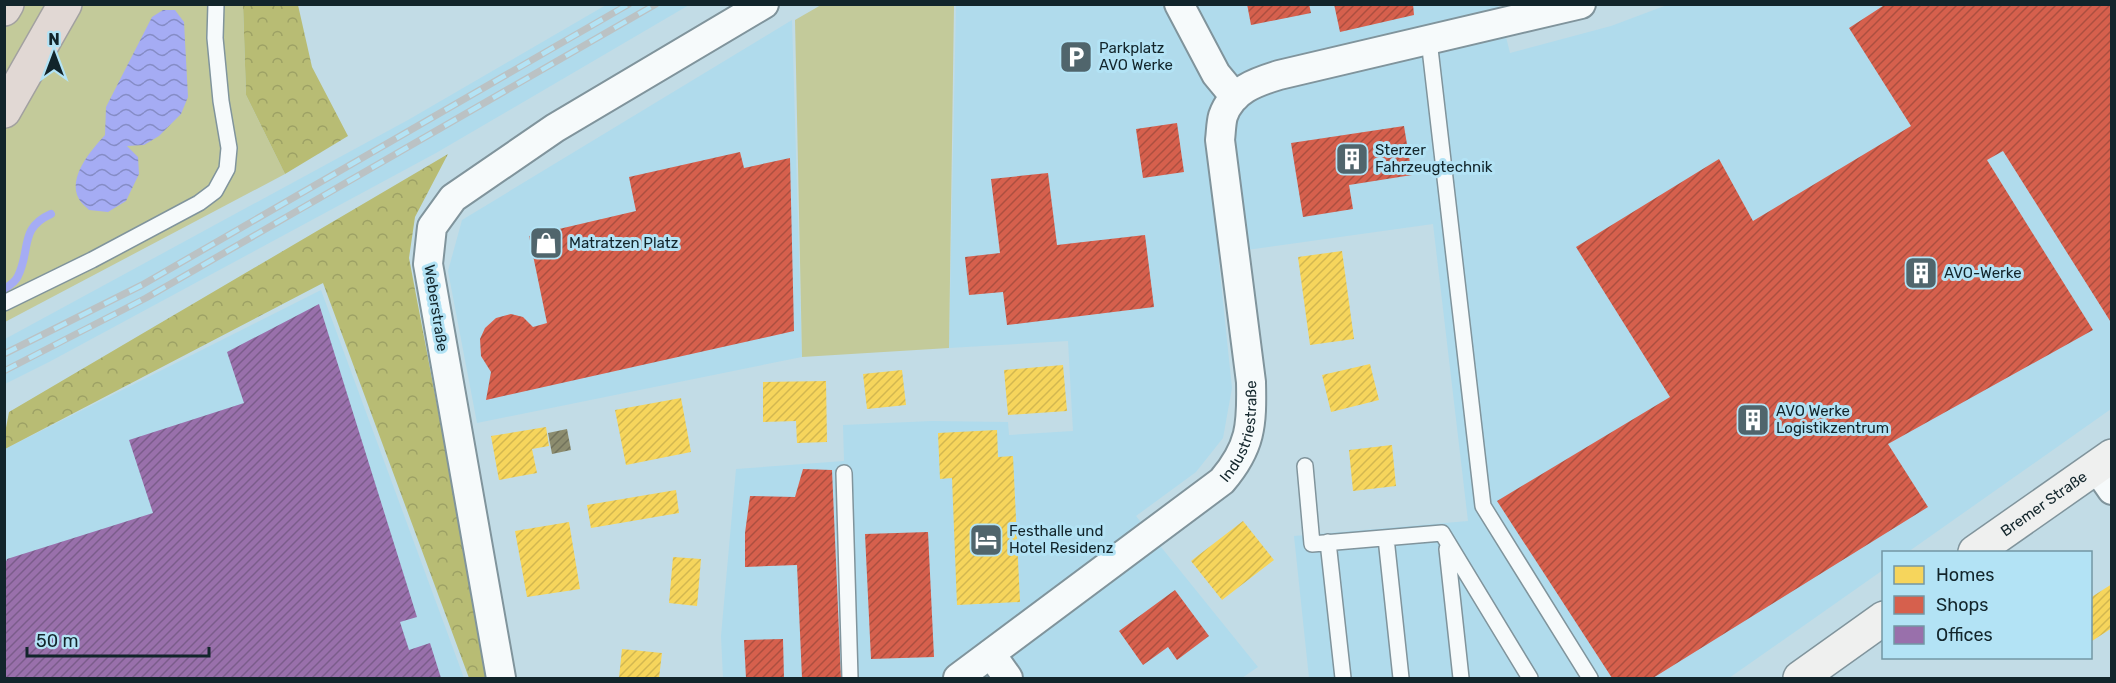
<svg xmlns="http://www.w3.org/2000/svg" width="2116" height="683" font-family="Rubik,sans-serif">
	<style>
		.built { fill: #b0dbec }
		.green { fill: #c3ca9a }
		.forest { fill: url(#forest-crowns) }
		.water { fill: url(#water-waves) }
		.homes { fill: url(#homes-hatch) }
		.shops { fill: url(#shops-hatch) }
		.offices { fill: url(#offices-hatch) }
		.industry { fill: url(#industry-hatch) }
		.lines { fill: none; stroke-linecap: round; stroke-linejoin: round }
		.stream { stroke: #a5acf4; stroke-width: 8 }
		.lane-casing { stroke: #80949c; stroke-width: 18 }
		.street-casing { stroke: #80949c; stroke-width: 32 }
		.secondary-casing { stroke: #80949c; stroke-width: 36 }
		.highway-casing { stroke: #a2a1a0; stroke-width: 36 }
		.lane { stroke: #f6fafb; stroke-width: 15 }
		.street { stroke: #f6fafb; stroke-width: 28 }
		.secondary { stroke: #eff0ef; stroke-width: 33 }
		.highway { stroke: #e1d8d4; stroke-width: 33 }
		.rail-casing { stroke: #bbc2c4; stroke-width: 7 }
		.rail { stroke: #b3e3f5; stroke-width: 4.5; stroke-dasharray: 14; stroke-linecap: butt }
		.labels { text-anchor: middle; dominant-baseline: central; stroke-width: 6; stroke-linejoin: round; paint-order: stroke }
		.poi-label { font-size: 15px; fill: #12252b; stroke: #b3e3f5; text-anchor: start }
		.street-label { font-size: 15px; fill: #12252b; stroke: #b3e3f5 }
	</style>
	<defs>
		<pattern id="forest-crowns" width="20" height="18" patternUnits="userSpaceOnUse" patternTransform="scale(1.5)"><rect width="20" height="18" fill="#b8bc74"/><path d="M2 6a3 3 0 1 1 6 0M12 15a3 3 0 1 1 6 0" fill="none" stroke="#9da165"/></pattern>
		<pattern id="water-waves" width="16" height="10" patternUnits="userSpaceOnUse" patternTransform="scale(1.5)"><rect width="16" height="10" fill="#a5acf4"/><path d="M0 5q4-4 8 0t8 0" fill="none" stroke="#858cc6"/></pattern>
		<pattern id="homes-hatch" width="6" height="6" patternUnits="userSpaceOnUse" patternTransform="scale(1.5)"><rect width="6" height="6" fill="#f6d55c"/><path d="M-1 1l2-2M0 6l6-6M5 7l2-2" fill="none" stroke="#d2b750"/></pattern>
		<pattern id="shops-hatch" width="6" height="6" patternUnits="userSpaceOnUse" patternTransform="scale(1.5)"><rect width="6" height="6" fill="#d6604d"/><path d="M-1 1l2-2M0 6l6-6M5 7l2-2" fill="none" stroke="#ac4f40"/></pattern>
		<pattern id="offices-hatch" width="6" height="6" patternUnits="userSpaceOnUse" patternTransform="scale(1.5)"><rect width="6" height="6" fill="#9970ab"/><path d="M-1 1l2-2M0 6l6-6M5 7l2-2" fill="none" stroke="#7b5c8b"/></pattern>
		<pattern id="industry-hatch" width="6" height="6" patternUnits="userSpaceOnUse" patternTransform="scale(1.5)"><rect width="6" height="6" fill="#8c8c6e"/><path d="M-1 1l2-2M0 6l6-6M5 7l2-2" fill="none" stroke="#71725b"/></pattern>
	</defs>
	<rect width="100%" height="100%" fill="#c2dce6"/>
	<path class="built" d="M606,5H689L436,153L49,362L5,384V339L408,120Z
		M956,5H1498L1510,53L1611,26L1667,5H2111V409L1908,552H1884L1883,570L1729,678H1309L1294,536L1468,521L1433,224L1218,254L1232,388L1223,438L1196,472L1136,516L1258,667L1242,678H723L721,636L736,469L844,461L843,425L932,421L1008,422L1009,435L1073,431L1068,341L949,348Z
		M792,20L802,357L477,423L448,271L462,220Z
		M321,290L464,678H5V449Z"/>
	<path class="green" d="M5,5H243L246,95L285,174L5,322Z
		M821,5H954L949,348L802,357L795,20Z"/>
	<path class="forest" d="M243,5H298L312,67L348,136L285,174L246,95Z
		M448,154L415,217L409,258L489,678H469L323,283L5,449V433L9,412Z"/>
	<path class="water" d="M163,10H175L184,22L188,97L181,114L159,136L144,145L127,146L138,157L139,174L126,201L108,212L89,210C86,207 81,203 79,199C67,178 91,150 105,135L106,107L152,17Z"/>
	<path class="homes" d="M1342,251L1354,339L1310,345L1298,257Z
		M1370,364L1379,400L1331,412L1322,375Z
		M1063,365L1067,411L1008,415L1004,370Z
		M902,370L906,405L867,409L863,374Z
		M826,381L827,442L797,443L796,421L763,422V382Z
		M681,398L691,452L626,465L615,410Z
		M546,427L549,446L532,449L537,473L499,480L491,436Z
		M997,430L998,457L1013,456L1020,602L957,605L952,478L940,479L938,433Z
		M1392,445L1396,486L1353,491L1349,450Z
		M676,490L679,513L591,528L587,505Z
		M1243,521L1274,560L1222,600L1191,561Z
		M569,522L580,589L527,597L515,531Z
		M673,557L701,559L697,606L669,603Z
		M2112,584V628L2092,641L2090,598Z
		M622,649L662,653L659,678H619Z"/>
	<path class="shops" d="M1247,4H1309L1311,13L1251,25Z
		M1334,4H1413L1414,15L1340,32Z
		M1886,4H2112V324L2003,151L1987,160L2093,330L1888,444L1928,507L1653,678H1612L1497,501L1670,397L1576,247L1719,159L1753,221L1911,126L1849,28Z
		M1177,123L1184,172L1143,178L1136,129Z
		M1404,126L1412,175L1349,185L1353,209L1303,217L1291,143Z
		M740,152L744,168L790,158L794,331L486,400L491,372L481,356L480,339L485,328L496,318L511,314L523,317L533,327L547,323L529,236L636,211L629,177Z
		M1048,173L1057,245L1145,235L1154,307L1007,325L1003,292L969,295L965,257L1000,253L991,179Z
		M803,469L832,470L841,678H802L797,565L745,567V533L750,496L795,497Z
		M928,532L934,657L871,659L865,534Z
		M1175,590L1209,636L1177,660L1168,647L1143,665L1119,631Z
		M783,639L784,678H746L744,640Z"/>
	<path class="offices" d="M319,304L417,617L400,622L409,650L430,643L441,678H4V568L7,559L153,513L129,440L244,403L227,352Z"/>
	<path class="industry" d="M567,429L571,450L552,454L548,433Z"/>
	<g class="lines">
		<path class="stream" d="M4,289C9,286 16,281 18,276C31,250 19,228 51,214"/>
		<defs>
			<path id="lane" d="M1429,40L1483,506L1590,678
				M4,303L92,260L199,203L215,191L227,169L229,148L221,101L215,38L216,4
				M1305,466L1312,544L1442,533L1530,678
				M844,473L850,678
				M1386,538L1401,678
				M1328,542L1343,678
				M1447,549L1461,678"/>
			<g id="street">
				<path d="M1179,4L1216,74L1235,97"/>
				<path d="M2096,467L2112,490"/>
				<path d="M991,654L1008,678"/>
				<path d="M501,678L428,264L432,227L453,198L555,128L764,4"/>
				<path id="s1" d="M958,678L1222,481C1251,447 1252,425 1251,382L1220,140C1221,132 1221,123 1223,116C1232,90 1256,82 1279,75L1581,4"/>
			</g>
			<g id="secondary">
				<path id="s2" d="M1975,552L2112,456"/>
				<path d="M1800,678L1884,618"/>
			</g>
			<path id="highway" d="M4,9L7,4
				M4,111L65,4"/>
		</defs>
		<use href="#lane" class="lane-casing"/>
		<use href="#street" class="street-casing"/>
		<use href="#secondary" class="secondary-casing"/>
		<use href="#highway" class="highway-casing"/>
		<use href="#lane" class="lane"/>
		<use href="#street" class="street"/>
		<use href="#secondary" class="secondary"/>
		<use href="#highway" class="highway"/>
		<defs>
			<path id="rail" d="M4,354L142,285L629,4
				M4,371L146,298L656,4"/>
		</defs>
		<use href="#rail" class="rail-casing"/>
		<use href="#rail" class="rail"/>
	</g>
	<defs>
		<symbol id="parking-square" viewBox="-11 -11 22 22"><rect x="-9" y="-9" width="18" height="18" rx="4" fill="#50656c" stroke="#b3e3f5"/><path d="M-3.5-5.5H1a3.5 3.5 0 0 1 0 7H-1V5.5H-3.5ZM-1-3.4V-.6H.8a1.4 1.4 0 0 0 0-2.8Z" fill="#fff"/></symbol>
		<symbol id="building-square" viewBox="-11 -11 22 22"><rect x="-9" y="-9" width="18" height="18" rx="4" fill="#50656c" stroke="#b3e3f5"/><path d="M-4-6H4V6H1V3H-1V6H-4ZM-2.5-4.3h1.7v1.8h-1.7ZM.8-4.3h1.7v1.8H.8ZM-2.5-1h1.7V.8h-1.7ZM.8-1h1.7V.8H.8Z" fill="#fff"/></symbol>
		<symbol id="shop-square" viewBox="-11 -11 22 22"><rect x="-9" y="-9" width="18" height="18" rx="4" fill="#50656c" stroke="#b3e3f5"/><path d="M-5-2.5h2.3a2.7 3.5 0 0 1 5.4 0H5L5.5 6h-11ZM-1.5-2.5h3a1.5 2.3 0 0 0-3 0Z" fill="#fff"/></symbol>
		<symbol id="hotel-square" viewBox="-11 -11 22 22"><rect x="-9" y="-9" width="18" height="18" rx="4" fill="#50656c" stroke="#b3e3f5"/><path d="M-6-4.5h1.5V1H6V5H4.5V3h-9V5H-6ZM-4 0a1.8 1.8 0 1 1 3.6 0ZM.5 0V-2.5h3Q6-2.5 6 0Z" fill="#fff"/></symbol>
	</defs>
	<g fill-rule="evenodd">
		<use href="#parking-square" x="1057" y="38" width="38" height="38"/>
		<use href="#building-square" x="1333" y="140" width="38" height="38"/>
		<use href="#shop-square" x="527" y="224" width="38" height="38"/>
		<use href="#building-square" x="1902" y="254" width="38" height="38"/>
		<use href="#building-square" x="1734" y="401" width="38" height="38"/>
		<use href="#hotel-square" x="967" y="521" width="38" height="38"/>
	</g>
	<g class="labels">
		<g class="poi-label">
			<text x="1099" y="48">Parkplatz<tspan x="1099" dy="17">AVO Werke</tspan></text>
			<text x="1375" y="150">Sterzer<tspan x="1375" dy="17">Fahrzeugtechnik</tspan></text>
			<text x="569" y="243">Matratzen Platz</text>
			<text x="1944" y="273">AVO-Werke</text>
			<text x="1776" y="411">AVO Werke<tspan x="1776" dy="17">Logistikzentrum</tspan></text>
			<text x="1009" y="531">Festhalle und<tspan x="1009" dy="17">Hotel Residenz</tspan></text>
		</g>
		<g class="street-label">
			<text transform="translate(436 308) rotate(81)">Weberstraße</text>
			<text stroke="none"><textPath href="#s1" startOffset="384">Industriestraße</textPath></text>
			<text stroke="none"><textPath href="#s2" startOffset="84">Bremer Straße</textPath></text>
		</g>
	</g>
	<rect width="2116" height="683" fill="none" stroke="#12252b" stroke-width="12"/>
	<rect x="1882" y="551" width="210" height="108" fill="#b3e3f5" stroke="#7397a4" stroke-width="1.5"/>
	<rect x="1894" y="566" width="30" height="18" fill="#f6d55c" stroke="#7397a4" stroke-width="1.5"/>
	<text x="1936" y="581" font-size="18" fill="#12252b">Homes</text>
	<rect x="1894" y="596" width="30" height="18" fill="#d6604d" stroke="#7397a4" stroke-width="1.5"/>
	<text x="1936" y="611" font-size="18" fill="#12252b">Shops</text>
	<rect x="1894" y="626" width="30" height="18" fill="#9970ab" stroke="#7397a4" stroke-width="1.5"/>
	<text x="1936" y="641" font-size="18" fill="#12252b">Offices</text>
	<g transform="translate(54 54)" stroke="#b3e3f5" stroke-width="4.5" paint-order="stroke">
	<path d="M0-4.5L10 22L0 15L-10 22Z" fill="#12252b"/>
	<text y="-9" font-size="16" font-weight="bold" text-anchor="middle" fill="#12252b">N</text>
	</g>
	<path d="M27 647v9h182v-9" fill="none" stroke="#12252b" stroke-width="3"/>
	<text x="36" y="647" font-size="18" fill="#12252b" stroke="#b3e3f5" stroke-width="4.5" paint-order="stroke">50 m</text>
</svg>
